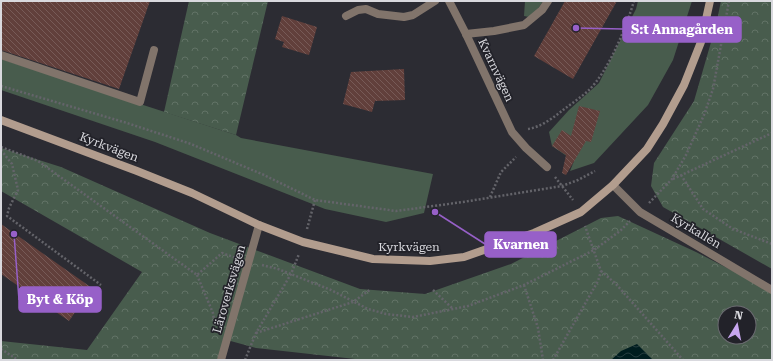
<svg xmlns="http://www.w3.org/2000/svg" width="773" height="361" font-family="'Roboto Serif',serif">
	<style>
		.green { fill: #485c4d }
		.forest { fill: url(#forest-crowns); fill-rule: evenodd }
		.water { fill: url(#water-waves) }
		.building { fill: url(#building-back-hatch) }
		.lines { fill: none; stroke-linecap: round; stroke-linejoin: round }
		.path { stroke: #64646a; stroke-width: 2.5; stroke-dasharray: 2 2; stroke-linecap: butt }
		.lane { stroke: #81746b; stroke-width: 8 }
		.street { stroke: #81746b; stroke-width: 8 }
		.secondary { stroke: #b29d8e; stroke-width: 8 }
		.labels { text-anchor: middle; dominant-baseline: central; stroke-width: 3.5; stroke-linejoin: round; paint-order: stroke }
		.street-label { font-size: 12px; fill: #d9d9de; stroke: #222229 }
		.leader { fill: none; stroke: #9760c8; stroke-width: 1.5 }
		.callout-dot { fill: #9760c8; stroke: #222229; stroke-width: 1.5 }
		.callout { fill: #9760c8; stroke: #9760c8; stroke-width: 1.5 }
		.callout-label { font-size: 13px; text-anchor: middle; font-weight: bold; fill: #fff }
	</style>
	<defs>
		<pattern id="forest-crowns" width="20" height="18" patternUnits="userSpaceOnUse"><rect width="20" height="18" fill="#485c4d"/><path d="M2 6a3 3 0 1 1 6 0M12 15a3 3 0 1 1 6 0" fill="none" stroke="#627366"/></pattern>
		<pattern id="water-waves" width="16" height="10" patternUnits="userSpaceOnUse"><rect width="16" height="10" fill="#001d1f"/><path d="M0 5q4-4 8 0t8 0" fill="none" stroke="#253d3f"/></pattern>
		<pattern id="building-back-hatch" width="6" height="6" patternUnits="userSpaceOnUse"><rect width="6" height="6" fill="#613f3b"/><path d="M-1 5l2 2M0 0l6 6M5-1l2 2" fill="none" stroke="#775a57"/></pattern>
	</defs>
	<rect width="100%" height="100%" fill="#2c2c33"/>
	<path class="green" d="M525,1H543L538,9L529,17L524,16Z
		M638,1H692L673,60L648,105L594,163L570,171L574,161L552,146L549,132L569,110L599,83L636,9Z
		M1,59L236,135L241,138L433,174L424,213L386,222L325,209L155,142L1,90Z"/>
	<path class="forest" d="M189,1H268L236,135L164,112Z
		M721,1H772V269L663,207L651,186L654,163L694,101L716,25Z
		M1,148L61,167L210,233L360,289L425,294L511,264L601,218L618,216L696,252L772,291V360H364L256,348L227,340L220,360H1V341L87,350L142,272L1,191ZM725,313H749V337H725Z"/>
	<path class="water" d="M637,344L653,360H611L621,351Z"/>
	<path class="building" d="M1,1H150L119,89L1,50Z
		M565,1H617L573,79L534,56Z
		M282,16L317,27L309,55L282,47L284,42L275,39Z
		M404,69L405,100L375,101L372,112L343,104L351,72Z
		M579,106L600,111L591,142L586,141L566,175L562,173L566,155L552,146L562,130L571,136Z
		M1,224L92,288L69,321L1,274Z"/>
	<g class="lines">
		<path class="path" d="M1,86L127,123L191,144L264,175L315,200L396,211L463,202L562,186L578,180L595,171
			M528,129C541,127 553,118 563,110C571,104 580,98 588,91C608,72 626,28 634,1
			M1,147L38,161L197,275L222,253L236,258
			M1,150L12,164L18,190L9,208L7,216L101,285
			M681,175L703,209L733,229L772,244
			M555,177L573,200
			M673,179L772,133
			M490,197L501,172L516,157
			M649,203L672,179L686,155L704,115L713,89L729,1
			M307,229L315,200
			M262,265L278,269L331,290L368,309L386,314L413,317L468,306L524,285L594,250L620,231L630,221
			M601,271L616,284L683,360
			M197,275L213,313L215,327
			M524,285L538,328L543,360
			M433,290L452,308
			M256,333L353,302L371,289
			M1,349L18,360
			M245,360L256,333L291,274L299,254
			M553,360L598,281L601,271L585,226"/>
		<path class="lane" d="M466,34L494,31L524,25L542,10L548,1
			M1,55L140,102L154,50"/>
		<path class="street" d="M449,1L466,34L512,132L526,148L547,167
			M346,16L358,10L366,9L378,14L404,17L413,15L435,1
			M613,185L640,212L772,290
			M221,360L259,225"/>
		<path class="secondary" d="M1,120L137,171L192,193L259,225L303,242L373,259L430,261L464,257L501,244L534,233L581,212L613,185L647,149L663,124L684,85L701,42L710,1"/>
	</g>
	<g class="labels">
		<g class="street-label">
			<text transform="translate(496 70) rotate(65)">Kvarnvägen</text>
			<text transform="translate(109 147) rotate(21)">Kyrkvägen</text>
			<text transform="translate(696 231) rotate(31)">Kyrkallén</text>
			<text x="409" y="247">Kyrkvägen</text>
			<text transform="translate(229 289) rotate(-74)">Läroverksvägen</text>
		</g>
	</g>
	<path class="leader" d="M576 28L623 29M435 212L485 244M14 234L19 300"/>
	<g class="callout-dot">
		<circle cx="576" cy="28" r="4"/>
		<circle cx="435" cy="212" r="4"/>
		<circle cx="14" cy="234" r="4"/>
	</g>
	<g class="callout">
		<rect x="623" y="17" width="118" height="25" rx="4"/>
		<rect x="485" y="232" width="71" height="25" rx="4"/>
		<rect x="19" y="287" width="82" height="25" rx="4"/>
	</g>
	<g class="callout-label">
		<text x="682" y="34">S:t Annagården</text>
		<text x="521" y="249">Kvarnen</text>
		<text x="60" y="304">Byt &amp; Köp</text>
	</g>
	<rect width="773" height="361" fill="none" stroke="#d9d9de" stroke-width="4"/>
	<g transform="translate(737 325) rotate(10)"><circle r="19" fill="#222229" stroke="#6b6b71"/>
	<path d="M0-3L7 15L0 10L-7 15Z" fill="#c7a6ef"/>
	<text y="-6" font-size="11" font-weight="bold" text-anchor="middle" fill="#d9d9de">N</text>
	</g>
</svg>
